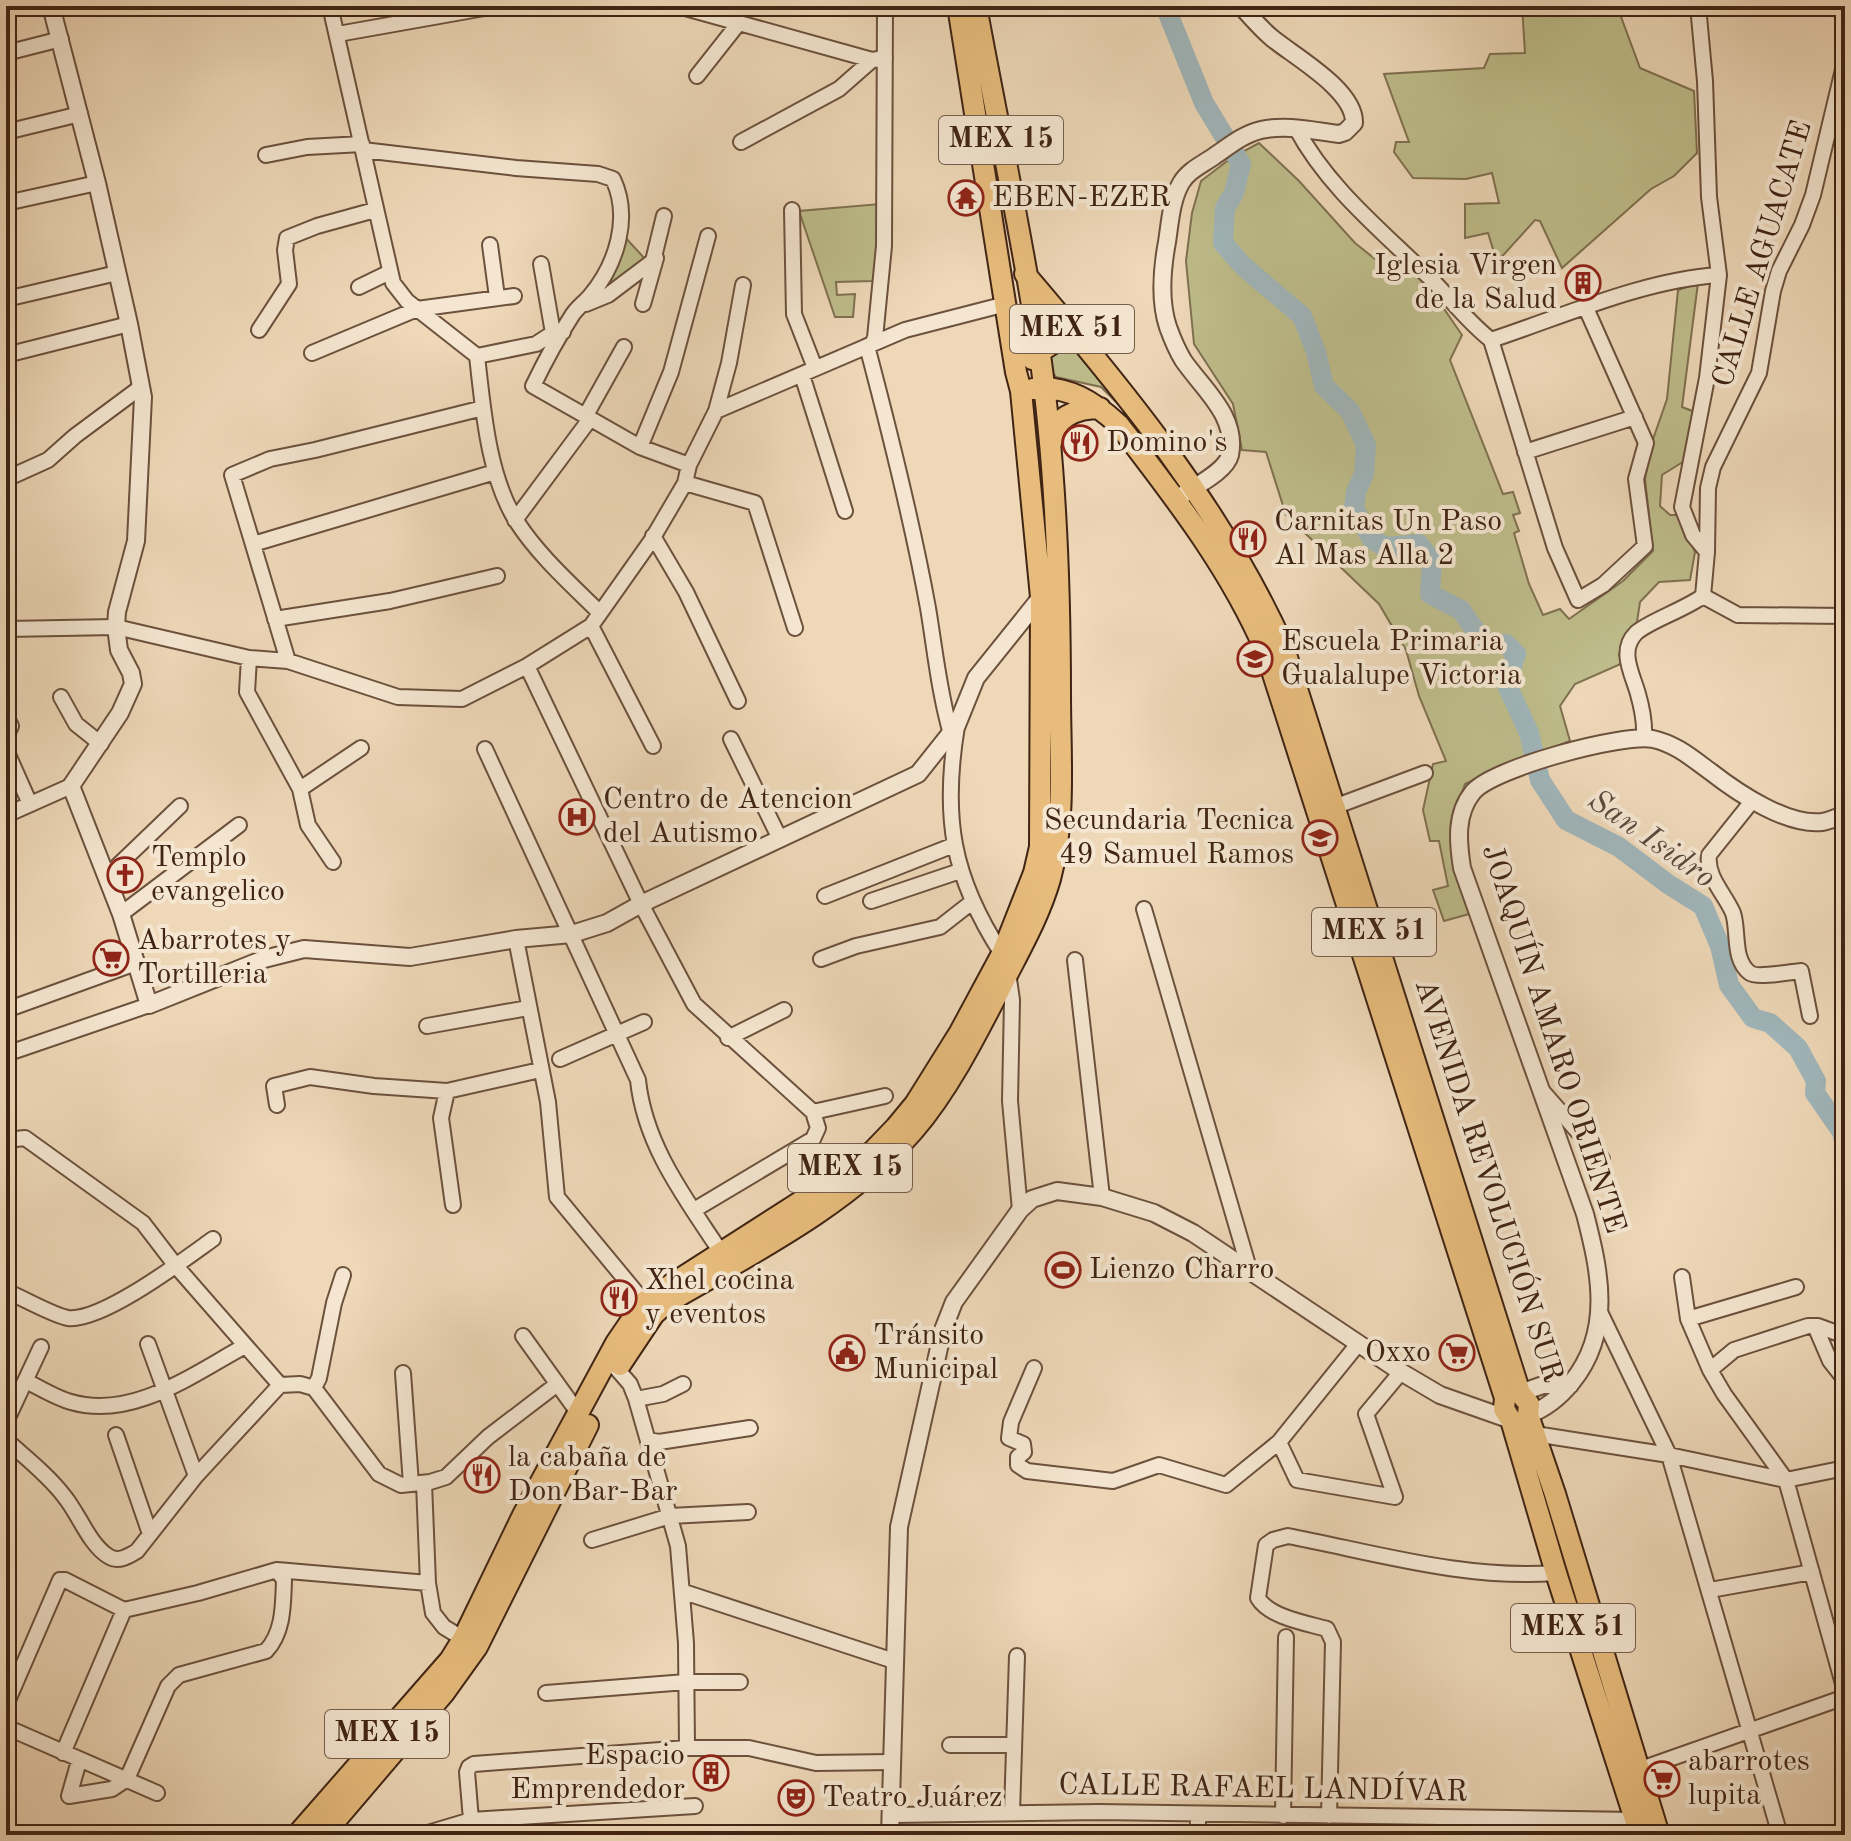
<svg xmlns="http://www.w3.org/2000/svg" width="1851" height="1841" font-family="'Old Standard TT',serif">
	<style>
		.green { fill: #bebd8b; stroke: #7f7050; stroke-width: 2 }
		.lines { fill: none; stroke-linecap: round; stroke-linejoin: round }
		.river { stroke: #a0b6bb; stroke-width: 20 }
		.minor-casing { stroke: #6c513d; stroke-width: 18 }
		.tertiary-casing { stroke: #6c513d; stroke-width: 20 }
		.primary-casing { stroke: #402414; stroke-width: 24 }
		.minor { stroke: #f4e6d1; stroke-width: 14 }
		.tertiary { stroke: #f4e6d1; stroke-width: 16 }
		.primary { stroke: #e7bc7c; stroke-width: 20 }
		.labels { text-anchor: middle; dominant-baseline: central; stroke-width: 8; stroke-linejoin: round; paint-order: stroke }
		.shield { fill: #f4e6d1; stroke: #765e4d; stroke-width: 2 }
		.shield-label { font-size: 28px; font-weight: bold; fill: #402414 }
		.poi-label { font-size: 30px; fill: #402414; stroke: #f4e6d1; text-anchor: start }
		.street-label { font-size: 30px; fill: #402414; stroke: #f4e6d1 }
		.water-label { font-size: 32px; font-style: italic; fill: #58483e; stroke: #f4e6d1 }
	</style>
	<rect width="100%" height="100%" fill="#eed8b8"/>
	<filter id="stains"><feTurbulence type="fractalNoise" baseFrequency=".0025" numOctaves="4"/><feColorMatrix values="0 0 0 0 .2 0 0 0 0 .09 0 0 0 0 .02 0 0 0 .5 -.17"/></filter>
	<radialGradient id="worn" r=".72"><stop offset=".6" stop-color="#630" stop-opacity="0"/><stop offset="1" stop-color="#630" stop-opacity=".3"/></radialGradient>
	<path class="green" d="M1522,6H1617L1640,68L1694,91L1697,153L1674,176L1651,189L1562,268L1540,221L1535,220L1497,262L1488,233L1465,238V204L1499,203L1492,173L1466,179L1413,178L1394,152L1396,142H1409L1384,74L1484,68L1490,54L1525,53Z
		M1259,143L1299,181L1355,243L1389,270L1420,274L1462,335L1450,360L1503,494L1513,492L1520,513L1513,515L1519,531L1514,533L1529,584L1543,615L1560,609L1569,619L1623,581L1653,551L1645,479L1651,445L1667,399L1678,290L1698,283L1682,407L1695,412L1686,460L1662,475L1660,506L1670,515H1680L1695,552L1690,580L1659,582L1640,602L1637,622L1625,637L1619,655L1623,663L1575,684L1560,706L1570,741L1499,768L1465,784L1451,825L1453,863L1469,914L1444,921L1433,890L1448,886L1439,841H1430L1423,810L1433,764L1446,761L1419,696L1406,650L1379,604L1286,515L1266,452L1242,450L1233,404L1194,344L1186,261L1192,213L1201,181L1231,158Z
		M880,204V245L874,281L836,282L837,295L855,294L853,317H835L799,211Z
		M623,235L647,261L601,295Z
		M1042,311L1049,313L1136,422L1101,387L1056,377L1050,369Z"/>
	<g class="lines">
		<path class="river" d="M1165,6L1204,103L1241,164L1234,193L1225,208L1223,243L1243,266L1302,316L1316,352L1324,386L1350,411L1366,445L1364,474L1356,492L1354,509L1372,539L1385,547L1419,544L1432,561L1430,594L1461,610L1484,643L1506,644L1516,654L1506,683L1529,733L1540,780L1566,820L1619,847L1668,884L1703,906L1720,946L1729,985L1753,1018L1770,1023L1798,1048L1816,1081L1815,1093L1842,1132L1845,1146"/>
		<defs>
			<path id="minor" d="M330,6L393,283L407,301L477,356
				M678,6L872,60L885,58
				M1698,6L1705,81L1709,197L1719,275L1707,378L1682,507L1693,535L1707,552
				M1767,6V8
				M338,34L490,7
				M6,53L61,39
				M697,76L738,24
				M1296,128C1329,190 1386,234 1435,283C1453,302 1470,324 1491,340
				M6,132L80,114
				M741,142L839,89L872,60
				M363,150L516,168L598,174L613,179C631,217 617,264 590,296C585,302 578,307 573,314C558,337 545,361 533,386L640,447L689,465
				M266,155L307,147L362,144
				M6,203L97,183
				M792,210L794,314L815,368
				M490,245L497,297
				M541,264L553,333
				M359,287L390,272
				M6,299L117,273
				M586,304L608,295L653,261L664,216
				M643,304L656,258
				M259,330L289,284L285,250L287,238L317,226L375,210
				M1491,340L1555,548L1578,600L1603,585L1645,546L1636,479L1646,443L1586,308
				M1491,340C1564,316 1643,280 1719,275
				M872,344L875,338L884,246L885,6
				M867,346C890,433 912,520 928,608C935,650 939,692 951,734
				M312,353L417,309L514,296
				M6,355L129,324
				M477,356C483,408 488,477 517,522C539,556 571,584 600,613
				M477,356L536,344L553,333L563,332
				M802,375L845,511
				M716,411L905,330L1006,304
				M586,415L624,347
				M640,447L671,372L708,236
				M1525,452L1635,417
				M6,479L48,460L75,436L141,387
				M685,483L755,503L795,628
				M515,520L590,419
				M653,536L686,592L738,701
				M253,544L495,472
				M1703,596L1738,615L1845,616
				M275,619L390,601L497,576
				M591,626L653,746
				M6,629L116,627L249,658L288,661L398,697L462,699L527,666L591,626L651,541L685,483L689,465L716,411L729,363L743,285
				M249,658L247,692L300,789L308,825L333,862
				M288,661L232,475L270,459L315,450L483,408
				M527,666L641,904L694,1004L813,1112L818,1128L813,1139L694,1210
				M61,697L76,724L101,744
				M957,726C942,817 952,877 1002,954
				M6,737L11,726L6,716
				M1644,738C1645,723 1642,708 1638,694C1633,675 1618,651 1636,633C1647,622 1686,609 1703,596L1707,552L1708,488L1713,467L1759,373L1773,291L1779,271L1802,225L1813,195L1845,61
				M731,739L780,839
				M485,749L638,1080C645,1149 690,1204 726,1260
				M6,750L30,804
				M300,789L361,748
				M1753,800L1709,855C1706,877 1725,894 1733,913C1739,930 1732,960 1750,973C1757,978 1791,972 1801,971L1810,1016
				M1334,807L1425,773
				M6,815L71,786
				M106,877L180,806
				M825,896L954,845
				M871,901L960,871
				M1144,909L1250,1272
				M121,914L239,825
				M516,939L548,1102L557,1197L644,1302
				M821,959L856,946L940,927L972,902
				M1075,960L1102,1197
				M1008,972L1012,1000L1010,1101L1020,1210
				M6,1010L136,963
				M427,1026L528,1008
				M728,1038L784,1010
				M6,1054L149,1005
				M560,1059L644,1022
				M447,1091L441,1118L453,1205
				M1543,1092L1602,1159
				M277,1105L274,1086L310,1077L374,1086L447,1091L540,1070
				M813,1112L885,1096
				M6,1140L25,1138L143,1223L176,1266L280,1385
				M1682,1277L1688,1319L1710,1370L1724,1394L1786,1480L1845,1691
				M6,1291C21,1297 54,1316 68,1318C102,1322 185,1259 213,1239
				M1599,1310L1669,1455L1780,1835
				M1688,1319L1796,1287
				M1815,1326L1830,1361L1845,1380
				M523,1336L579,1414
				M148,1344L196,1476
				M1034,1368L1011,1422L1009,1438L1023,1444L1024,1452L1018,1457V1465L1027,1471L1113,1481L1159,1465L1226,1485L1279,1442L1358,1344
				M617,1369L630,1384L636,1399L678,1546L686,1643L687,1748
				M1710,1370L1734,1350L1808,1326H1818L1845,1336
				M403,1373L411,1484
				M26,1381C40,1388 56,1398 71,1402C133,1420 193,1374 245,1346
				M314,1388L319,1378L334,1303L343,1275
				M636,1399L663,1394L683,1384
				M6,1422L41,1347
				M1535,1434L1669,1455L1786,1480L1845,1468
				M116,1435L150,1534
				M6,1440C26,1458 48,1475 64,1496C79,1514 89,1544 108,1556C118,1563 129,1556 137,1551L196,1476L280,1385L300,1384L314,1388L379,1474L401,1485L430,1482L446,1477L488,1437L556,1385
				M648,1440L659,1442L750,1428
				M1279,1442L1297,1480L1395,1497L1366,1414L1401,1372
				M424,1483L428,1583L433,1613L444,1627L470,1643
				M592,1540L670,1516L748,1512
				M1710,1590L1812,1572
				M684,1592L894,1661
				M546,1693L686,1682H740
				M6,1705L60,1580H65L124,1610L198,1593L277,1570L428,1583
				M6,1727L157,1793
				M950,1745H1013
				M63,1753L124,1610
				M79,1761L69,1796L112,1789L127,1779L168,1686L179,1675L266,1651C284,1632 283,1604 284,1580L277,1570
				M1638,1770L1845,1697
				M1012,1812L1017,1656
				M891,1815L1099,1812L1635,1820
				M1283,1816L1286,1637
				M1329,1816L1333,1642L1327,1629C1306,1623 1269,1617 1258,1598L1266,1545L1273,1540L1288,1536C1376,1553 1466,1580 1556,1573
				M471,1820L467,1772L469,1767L474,1764L687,1748H749L816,1763L892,1762
				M421,1835L471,1820L695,1806
				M1198,1835V1815
				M1394,1835V1817"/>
			<path id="tertiary" d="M51,6L97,183L129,324L143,397L136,541L117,612L116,627L119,650L131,673L133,684L120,713L71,786L121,914L149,1005L264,959L304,949L410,957L516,939L572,934L607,923L641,904L918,774L957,725L976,678L1041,597L1045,598
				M1184,494C1197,485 1226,471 1230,455C1238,416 1202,388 1183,360C1177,350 1172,338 1168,327C1159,300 1162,269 1167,242C1170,223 1171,201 1181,183C1188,171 1201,165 1213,157C1228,147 1243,134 1261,130C1286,124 1314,131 1339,134L1345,132L1354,123C1355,90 1295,57 1272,38C1261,29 1251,17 1241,6
				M1520,1393L1543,1385H1570
				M1528,1415C1547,1408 1560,1397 1572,1382C1613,1331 1600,1272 1585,1214L1462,868C1458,842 1455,814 1473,792C1493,768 1623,733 1653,739C1676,744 1693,759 1711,772C1738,793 1787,826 1822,822C1829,821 1838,817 1845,814
				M890,1835L899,1527L943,1330L954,1302L1020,1210L1032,1199L1057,1191L1102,1197L1154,1213L1193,1233L1401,1372L1440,1395L1511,1420"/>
			<path id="primary" d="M1025,274C1123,389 1222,509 1284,648L1520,1393L1529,1404L1528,1415L1555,1494L1659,1835
				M1032,359C1049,345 1058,336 1081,340
				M1033,389C1067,384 1095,403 1119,425C1175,498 1230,568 1266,652L1505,1398L1504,1409L1511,1420L1556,1573L1640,1835
				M1051,444C1052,417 1077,408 1100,408
				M620,1365L654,1314L665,1304C749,1255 848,1206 913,1131C951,1087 981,1025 1008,973C1024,942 1040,913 1050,879C1066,820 1060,755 1060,695C1060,581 1056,468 1040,355C1023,239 997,122 976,6
				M297,1835L450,1660L463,1639L523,1515L616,1343L644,1302L825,1186L873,1151L896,1127L915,1104L960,1032L1002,954L1034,873L1040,847L1041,597L1021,391L1016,372L958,6
				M323,1835L444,1693L477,1647L588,1425"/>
		</defs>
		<use href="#minor" class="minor-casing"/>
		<use href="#tertiary" class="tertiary-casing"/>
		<use href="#primary" class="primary-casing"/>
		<use href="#minor" class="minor"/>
		<use href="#tertiary" class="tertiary"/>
		<use href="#primary" class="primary"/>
	</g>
	<defs>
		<symbol id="temple-ring" viewBox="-11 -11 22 22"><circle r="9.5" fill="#f4e6d1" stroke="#8f2418" stroke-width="1.5"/><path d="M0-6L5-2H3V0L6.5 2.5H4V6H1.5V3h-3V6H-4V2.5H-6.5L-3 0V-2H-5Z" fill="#8f2418"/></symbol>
		<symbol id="building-ring" viewBox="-11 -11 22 22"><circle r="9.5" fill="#f4e6d1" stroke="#8f2418" stroke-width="1.5"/><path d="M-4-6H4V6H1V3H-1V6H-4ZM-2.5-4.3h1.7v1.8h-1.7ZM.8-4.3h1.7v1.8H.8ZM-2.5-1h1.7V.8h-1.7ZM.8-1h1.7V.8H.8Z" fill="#8f2418"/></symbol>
		<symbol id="restaurant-ring" viewBox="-11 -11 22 22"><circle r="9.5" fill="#f4e6d1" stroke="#8f2418" stroke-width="1.5"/><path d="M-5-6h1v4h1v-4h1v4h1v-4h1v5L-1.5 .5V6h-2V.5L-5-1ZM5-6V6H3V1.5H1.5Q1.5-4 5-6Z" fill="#8f2418"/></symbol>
		<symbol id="school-ring" viewBox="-11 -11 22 22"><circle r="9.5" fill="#f4e6d1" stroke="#8f2418" stroke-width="1.5"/><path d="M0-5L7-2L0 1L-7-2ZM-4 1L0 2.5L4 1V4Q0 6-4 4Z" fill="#8f2418"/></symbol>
		<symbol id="hospital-ring" viewBox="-11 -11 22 22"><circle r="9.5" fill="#f4e6d1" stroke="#8f2418" stroke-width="1.5"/><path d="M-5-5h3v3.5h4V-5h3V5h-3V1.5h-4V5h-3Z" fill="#8f2418"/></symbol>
		<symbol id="church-ring" viewBox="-11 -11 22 22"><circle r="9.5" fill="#f4e6d1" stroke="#8f2418" stroke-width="1.5"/><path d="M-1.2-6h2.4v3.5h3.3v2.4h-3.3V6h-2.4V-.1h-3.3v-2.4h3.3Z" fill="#8f2418"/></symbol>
		<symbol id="supermarket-ring" viewBox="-11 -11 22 22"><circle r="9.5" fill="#f4e6d1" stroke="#8f2418" stroke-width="1.5"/><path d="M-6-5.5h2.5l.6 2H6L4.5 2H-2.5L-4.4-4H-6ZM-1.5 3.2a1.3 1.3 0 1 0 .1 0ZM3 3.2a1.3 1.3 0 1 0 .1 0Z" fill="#8f2418"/></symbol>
		<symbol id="stadium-ring" viewBox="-11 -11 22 22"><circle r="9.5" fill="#f4e6d1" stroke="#8f2418" stroke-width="1.5"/><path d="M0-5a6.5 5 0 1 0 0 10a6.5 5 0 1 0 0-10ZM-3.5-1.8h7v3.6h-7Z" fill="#8f2418"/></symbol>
		<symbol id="civic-ring" viewBox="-11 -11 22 22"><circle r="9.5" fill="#f4e6d1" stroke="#8f2418" stroke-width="1.5"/><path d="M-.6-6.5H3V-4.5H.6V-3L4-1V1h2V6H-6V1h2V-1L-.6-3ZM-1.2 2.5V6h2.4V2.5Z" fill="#8f2418"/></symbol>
		<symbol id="theatre-ring" viewBox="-11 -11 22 22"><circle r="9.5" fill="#f4e6d1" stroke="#8f2418" stroke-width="1.5"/><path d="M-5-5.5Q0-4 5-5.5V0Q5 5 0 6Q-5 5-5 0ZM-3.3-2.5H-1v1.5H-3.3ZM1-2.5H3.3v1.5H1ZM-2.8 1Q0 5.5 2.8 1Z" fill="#8f2418"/></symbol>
	</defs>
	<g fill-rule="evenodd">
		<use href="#temple-ring" x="946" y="178" width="40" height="40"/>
		<use href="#building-ring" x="1563" y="263" width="40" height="40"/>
		<use href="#restaurant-ring" x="1060" y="423" width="40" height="40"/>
		<use href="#restaurant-ring" x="1228" y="519" width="40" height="40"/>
		<use href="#school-ring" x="1235" y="639" width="40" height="40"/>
		<use href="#hospital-ring" x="557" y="797" width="40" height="40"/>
		<use href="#school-ring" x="1300" y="818" width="40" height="40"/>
		<use href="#church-ring" x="105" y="855" width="40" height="40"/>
		<use href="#supermarket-ring" x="91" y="938" width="40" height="40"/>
		<use href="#stadium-ring" x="1043" y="1250" width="40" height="40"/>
		<use href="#restaurant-ring" x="599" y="1278" width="40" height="40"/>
		<use href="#civic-ring" x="827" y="1333" width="40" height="40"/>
		<use href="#supermarket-ring" x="1437" y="1333" width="40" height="40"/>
		<use href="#restaurant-ring" x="462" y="1455" width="40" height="40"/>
		<use href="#building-ring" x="691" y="1753" width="40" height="40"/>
		<use href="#supermarket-ring" x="1642" y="1759" width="40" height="40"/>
		<use href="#theatre-ring" x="776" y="1778" width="40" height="40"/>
	</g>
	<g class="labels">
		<g class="shield">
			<rect x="939" y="116" width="124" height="48" rx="6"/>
			<rect x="1010" y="305" width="124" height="48" rx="6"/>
			<rect x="1312" y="908" width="124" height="48" rx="6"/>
			<rect x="788" y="1144" width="124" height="48" rx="6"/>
			<rect x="1511" y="1604" width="124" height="48" rx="6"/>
			<rect x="325" y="1710" width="124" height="48" rx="6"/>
		</g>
		<g class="shield-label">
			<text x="1001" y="140">MEX 15</text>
			<text x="1072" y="329">MEX 51</text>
			<text x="1374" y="932">MEX 51</text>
			<text x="850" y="1168">MEX 15</text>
			<text x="1573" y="1628">MEX 51</text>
			<text x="387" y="1734">MEX 15</text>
		</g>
		<g class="poi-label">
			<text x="992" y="198">EBEN-EZER</text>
			<text x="1557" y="266" text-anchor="end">Iglesia Virgen<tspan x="1557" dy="34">de la Salud</tspan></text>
			<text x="1106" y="443">Domino's</text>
			<text x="1274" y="522">Carnitas Un Paso<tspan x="1274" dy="34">Al Mas Alla 2</tspan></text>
			<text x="1281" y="642">Escuela Primaria<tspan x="1281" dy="34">Gualalupe Victoria</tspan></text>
			<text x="603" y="800">Centro de Atencion<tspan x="603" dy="34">del Autismo</tspan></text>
			<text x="1294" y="821" text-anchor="end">Secundaria Tecnica<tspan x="1294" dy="34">49 Samuel Ramos</tspan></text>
			<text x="151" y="858">Templo<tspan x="151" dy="34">evangelico</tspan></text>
			<text x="137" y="941">Abarrotes y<tspan x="137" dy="34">Tortilleria</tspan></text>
			<text x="1089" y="1270">Lienzo Charro</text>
			<text x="645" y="1281">Xhel cocina<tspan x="645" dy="34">y eventos</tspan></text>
			<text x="873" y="1336">Tránsito<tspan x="873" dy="34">Municipal</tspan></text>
			<text x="1431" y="1353" text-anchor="end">Oxxo</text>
			<text x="508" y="1458">la cabaña de<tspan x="508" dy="34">Don Bar-Bar</tspan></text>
			<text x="685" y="1756" text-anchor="end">Espacio<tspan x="685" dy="34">Emprendedor</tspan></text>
			<text x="1688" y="1762">abarrotes<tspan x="1688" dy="34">lupita</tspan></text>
			<text x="822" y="1798">Teatro Juárez</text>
		</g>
		<g class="street-label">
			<text transform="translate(1763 254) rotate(-73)">CALLE AGUACATE</text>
			<text transform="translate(1553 1039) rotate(72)">JOAQUÍN AMARO ORIENTE</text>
			<text transform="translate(1488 1181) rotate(72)">AVENIDA REVOLUCIÓN SUR</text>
			<text transform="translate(1263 1789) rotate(1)">CALLE RAFAEL LANDÍVAR</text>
		</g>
		<g class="water-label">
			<text transform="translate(1651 840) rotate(35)">San Isidro</text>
		</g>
	</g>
	<rect width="1851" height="1841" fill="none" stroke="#eed8b8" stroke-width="32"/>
	<rect x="8" y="8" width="1835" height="1825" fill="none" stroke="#402414" stroke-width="4"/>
	<rect x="16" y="16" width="1819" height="1809" fill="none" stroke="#402414" stroke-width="2"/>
	<rect width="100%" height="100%" filter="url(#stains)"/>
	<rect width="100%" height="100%" fill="url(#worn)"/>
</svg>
